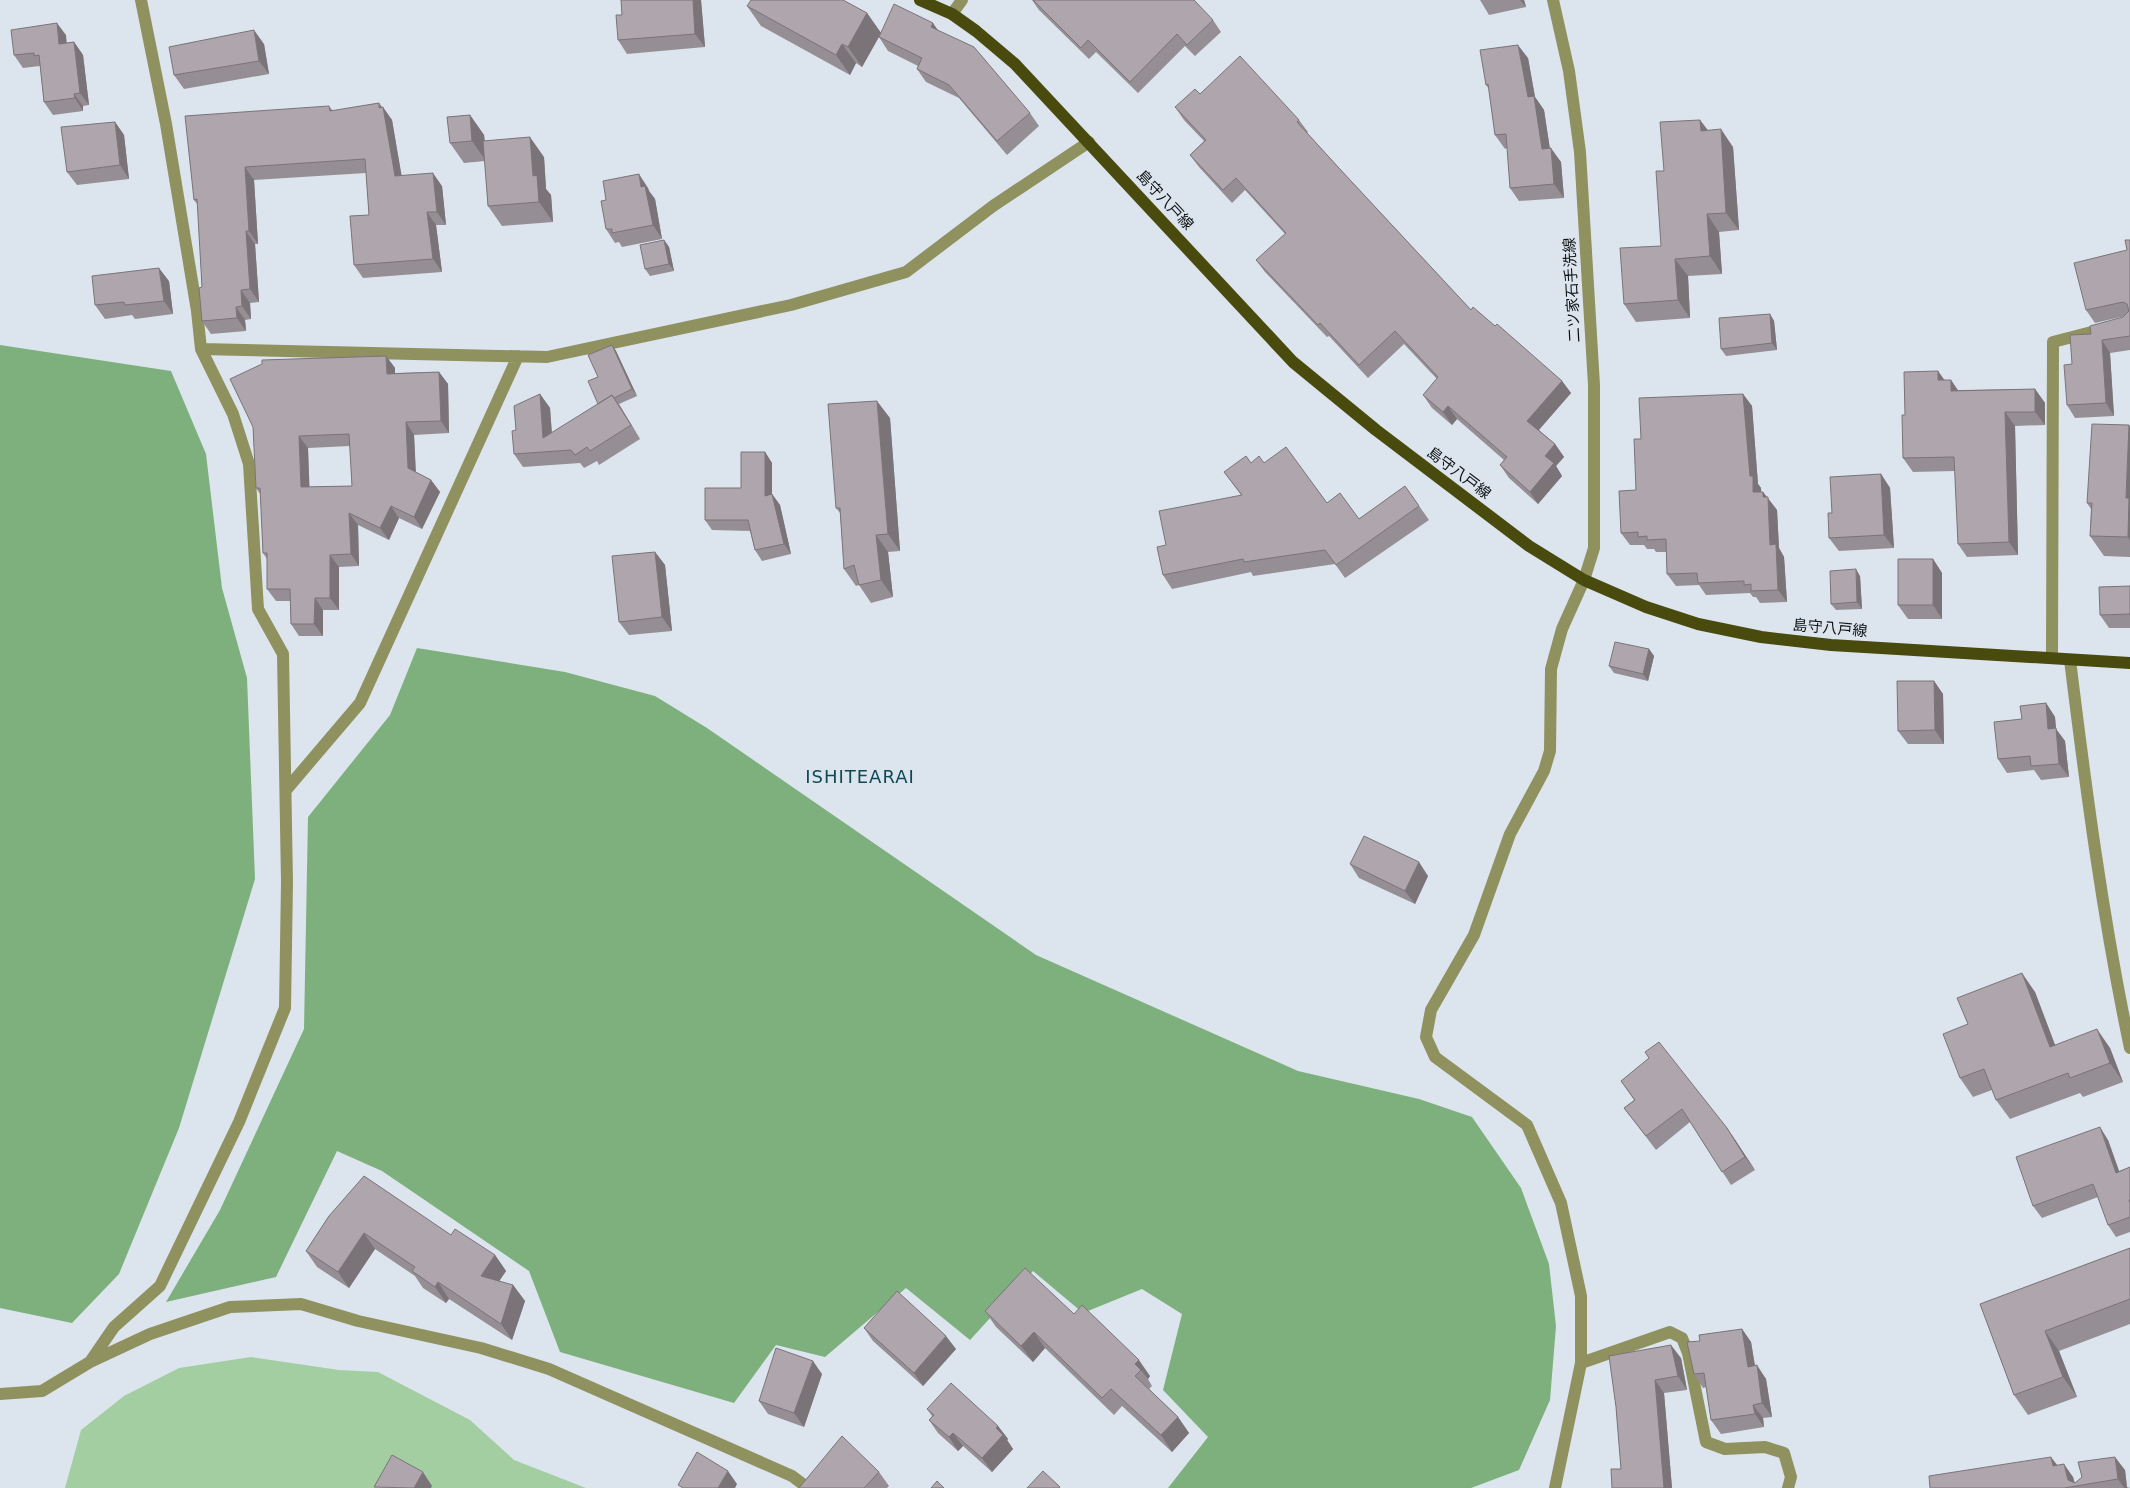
<svg xmlns="http://www.w3.org/2000/svg" width="2130" height="1488" font-family="'DejaVu Sans','Noto Sans JP',sans-serif">
	<style>
		.green { fill: #a2cea1 }
		.forest { fill: #7db07c }
		.lines { fill: none; stroke-linecap: round; stroke-linejoin: round }
		.minor { stroke: #8f915f; stroke-width: 12 }
		.major { stroke: #494a0e; stroke-width: 12 }
		.wall { fill: #968e95; fill-rule: evenodd }
		.shaded-wall { fill: #7a7479 }
		.building { fill: #aea5ad; stroke: #7a7479; fill-rule: evenodd }
		.labels { text-anchor: middle; dominant-baseline: central; stroke-width: 4; stroke-linejoin: round; paint-order: stroke }
		.street-label { font-size: 15px; fill: #101316; stroke: #dce5ee }
		.quarter-label { font-size: 18px; letter-spacing: 1px; fill: #0f4955; stroke: #dce5ee }
	</style>
	<rect width="100%" height="100%" fill="#dce5ee"/>
	<path class="green" d="M251,1357L339,1370L378,1372L470,1420L514,1460L586,1488H65L81,1430L124,1396L179,1368Z"/>
	<path class="forest" d="M0,345L171,371L206,454L222,588L247,678L255,879L179,1128L119,1274L72,1323L0,1308Z
		M417,648L565,672L655,696L707,728L1036,955L1298,1071L1419,1099L1472,1117L1521,1188L1549,1264L1556,1326L1550,1400L1519,1470L1471,1488H1168L1208,1437L1163,1390L1182,1314L1142,1289L1083,1313L1033,1271L970,1340L906,1288L825,1357L776,1345L734,1403L560,1352L529,1271L382,1171L337,1151L276,1277L166,1302L220,1210L304,1029L308,817L390,715Z"/>
	<g class="lines">
		<path class="minor" d="M1553,0L1569,71L1580,152L1594,385V548L1584,580L1562,629L1551,669L1550,751L1544,771L1510,834L1474,935L1431,1010L1426,1037L1435,1057L1527,1125L1561,1203L1581,1296V1363L1555,1488
			M952,14L962,0
			M201,349L547,357L791,305L906,272L993,206L1089,142
			M2052,658L2053,342L2130,322
			M2070,660C2086,790 2103,920 2130,1048
			M286,790L360,703L518,356
			M90,1362L114,1327L160,1286L239,1122L285,1008L287,882L283,654L258,609L249,464L233,414L201,349L197,311L166,124L141,0
			M1581,1363L1670,1332L1682,1338L1688,1353L1706,1442L1725,1449L1765,1447L1784,1453L1791,1477L1788,1488
			M0,1394L42,1391L90,1362L150,1334L230,1307L301,1304L358,1321L481,1348L549,1369L792,1476L808,1488"/>
		<path class="major" d="M920,0L952,14L976,31L1015,64L1293,362L1376,430L1529,546L1584,580L1646,607L1698,624L1761,637L1831,645L2130,663"/>
	</g>
	<path class="wall" d="M621,0H701L705,47L627,54L618,40L622,15Z
		M1032,0L1213,20L1221,32L1195,56L1185,46L1138,93L1096,52L1089,59L1039,10Z
		M1480,0H1524L1526,7L1489,15Z
		M747,6L867,13L881,33L938,30L1030,113L1039,126L1007,155L959,98L926,82L917,69L918,66L888,51L879,37L862,67L856,63L850,75L761,26Z
		M66,35V43L74,42L83,55L89,105L83,106V111L53,115L44,102L40,66L23,68L14,55Z
		M264,44L269,74L184,89L174,75Z
		M1528,58L1535,97L1544,110L1550,149L1561,162L1564,198L1519,201L1510,188L1507,148L1505,149L1495,135L1489,89L1486,85Z
		M1200,94L1299,120L1308,132L1307,133L1338,167L1471,310L1495,326L1562,381L1571,393L1539,430L1555,444L1564,457L1556,466L1562,476L1538,504L1509,478L1500,465L1504,460L1457,419L1452,425L1432,408L1423,395L1437,379L1404,344L1368,378L1329,336L1327,337L1265,272L1256,260L1285,234L1245,190L1232,203L1199,167L1190,155L1204,141L1184,120L1175,107Z
		M379,103L392,120L401,175L442,186L446,225H436L442,272L363,278L354,265L369,215L366,173L254,180L258,244H255L259,302L250,303L251,319L245,320L246,331L211,334L202,321V287L198,205L194,200L329,106L333,111Z
		M470,115L484,135L485,141L544,157L546,189L551,195L553,222L502,226L488,206L485,161L464,163L450,143Z
		M1700,120L1708,130L1733,147L1739,230L1719,232L1722,274L1688,276L1690,318L1636,322L1624,304L1661,246L1664,171Z
		M115,122L124,135L129,179L77,185L67,172Z
		M648,188L649,191L655,199L662,239L622,247L619,242L615,243L606,229Z
		M664,240L669,247L674,271L650,276L645,269Z
		M2130,240V350L2110,353L2114,416L2075,418L2067,405L2072,364L2091,334L2123,317L2125,316L2095,323L2086,310L2127,250Z
		M169,281L173,314L135,319L132,315L105,319L95,305Z
		M1770,314L1774,321L1777,350L1726,356L1721,349Z
		M612,345L616,351L637,396L619,404L640,439L599,465L597,461L584,468L580,463L523,467L514,454L516,430L540,394L550,408L552,433L598,404V377Z
		M386,356L395,368V373L439,372L448,384L449,433L414,435L416,472L431,480L440,492L422,529L399,518L389,540L358,525L359,566L339,567V610H323V636H299L291,624L290,601H276L267,589V559L263,553L261,495L256,488L253,427ZM350,446L352,486L309,487L308,448Z
		M1938,371L1944,380H1951L1958,390L2035,389L2045,403V425L2015,426L2018,555L1967,557L1958,544L1955,471L1913,472L1903,458L1905,415Z
		M1743,394L1752,406L1758,484L1761,488V492H1763L1777,510L1779,548L1784,557L1787,602L1760,603L1756,597H1753L1750,593L1706,595L1699,585L1676,586L1667,574L1666,552H1656L1654,549H1647L1644,545H1630L1621,533L1636,490L1641,439Z
		M890,418L900,551L888,552L893,597L871,603L859,585L856,586L844,569L840,513L836,508Z
		M2129,425L2130,427V557L2104,556L2090,536L2091,509L2087,503Z
		M765,452L772,463V494L780,505L791,554L762,561L755,550L750,531L712,530L705,520L741,488Z
		M1251,463H1264L1327,503L1359,519L1405,486L1429,520L1345,578L1335,564L1253,576L1251,572L1172,589L1163,575L1166,545L1241,495L1224,472Z
		M1881,474L1890,488L1894,548L1839,551L1829,538L1832,513Z
		M655,552L665,565L672,631L629,635L619,622Z
		M1933,559L1942,573V619H1908L1898,605Z
		M1860,576L1862,609L1836,610L1831,604Z
		M2130,586V628H2109L2100,615Z
		M1649,649L1654,656L1648,681L1614,673L1609,666Z
		M1934,681L1943,694L1944,744H1908L1898,731Z
		M2046,703L2055,717L2056,729L2065,741L2069,777L2041,780L2034,770L2007,773L1998,759L2022,719Z
		M1350,864L1428,876L1415,904L1359,878Z
		M2035,992L2055,1045L2110,1048L2123,1082L2083,1097L2080,1093L2010,1119L1996,1100L1992,1090L1973,1097L1960,1078L1968,1024Z
		M1621,1081L1727,1128L1755,1170L1731,1185L1690,1122L1656,1150L1624,1108L1634,1100Z
		M2108,1140L2119,1171L2130,1167V1232L2116,1237L2108,1225L2098,1197L2042,1218L2033,1206Z
		M329,1216L451,1235L495,1255L506,1271L499,1281L513,1285L525,1301L512,1340L449,1299L446,1303L423,1288L415,1276L375,1249L349,1288L317,1267L306,1251Z
		M2130,1248V1324L2059,1351L2077,1397L2028,1415L2014,1395L1980,1304Z
		M985,1311L1074,1314L1150,1376L1148,1379L1152,1386L1149,1389L1178,1417L1189,1433L1172,1452L1122,1406L1114,1415L1045,1348L1033,1362L996,1327Z
		M864,1328L956,1349L923,1386L873,1341Z
		M1742,1329L1751,1342L1755,1365L1766,1379L1772,1417L1763,1418L1764,1427L1721,1434L1711,1420L1706,1387L1703,1388L1694,1374L1700,1341Z
		M1681,1358L1687,1390L1664,1393L1672,1488H1612L1621,1469L1616,1407Z
		M822,1374L804,1427L768,1414L759,1401Z
		M927,1409L998,1426L1008,1439L1007,1440L1013,1449L992,1472L963,1446L958,1451L938,1433L929,1420L932,1416Z
		M2057,1465L2073,1477L2075,1483L2125,1470L2127,1487L2130,1488H1930Z
		M879,1472L889,1486L887,1488H799Z"/>
	<path class="shaded-wall" d="M693,0H701L705,47L695,34Z
		M1520,0H1524L1526,7Z
		M867,13L881,33L862,67L848,47Z
		M57,23L66,35L68,57L59,44Z
		M933,23L942,36L931,27Z
		M254,30L264,44L269,74L259,61Z
		M74,42L83,55L89,105L80,93Z
		M842,44L856,63L850,75L836,55Z
		M1518,45L1528,58L1535,97L1544,110L1552,163L1542,149L1528,97Z
		M74,94L83,106V111L75,98Z
		M379,103L383,110V107L392,120L404,189L395,176Z
		M470,115L484,135L486,161L472,141Z
		M1700,120L1712,137L1701,131Z
		M115,122L124,135L129,179L120,165Z
		M1721,129L1733,147L1739,230L1726,213Z
		M530,137L544,157L546,189L551,195L553,222L539,202L533,176Z
		M1551,148L1561,162L1564,198L1554,184Z
		M245,167L254,180L258,244L249,231Z
		M433,173L442,186L446,225L437,212Z
		M639,174L648,188L649,191L655,199L662,239L653,225L641,187Z
		M427,212L436,225L442,272L433,259Z
		M1707,214L1719,232L1722,274L1710,256Z
		M246,231L255,244L259,302L250,289Z
		M664,240L669,247L674,271L669,264Z
		M1675,259L1688,276L1690,318L1678,300Z
		M159,268L169,281L173,314L164,301Z
		M241,290L250,303L251,319L242,306Z
		M236,307L245,320L246,331L237,318Z
		M1770,314L1774,321L1777,350L1772,343Z
		M2102,340L2110,353L2114,416L2106,403Z
		M612,345L616,351L637,396L632,389Z
		M386,356L395,368V386L387,374Z
		M1938,371L1948,385L1938,380Z
		M439,372L448,384L449,433L441,421Z
		M1951,380L1960,394L1951,391Z
		M1562,381L1571,393L1536,433L1527,421Z
		M2035,389L2045,403V425L2035,412Z
		M540,394L550,408L553,452L543,438Z
		M1743,394L1752,406L1758,484L1761,488L1762,504L1753,492L1750,476Z
		M612,395L621,408L640,439L631,425Z
		M877,401L890,418L900,551L888,534Z
		M1448,406L1457,419L1452,425L1443,412Z
		M2005,412L2015,426L2018,555L2009,542Z
		M406,422L414,435L416,480L408,468Z
		M2129,425L2130,427V541L2128,537L2126,498Z
		M299,436L308,448L310,500L301,487Z
		M1555,444L1564,457L1556,466L1562,476L1538,504L1530,492L1545,456Z
		M765,452L772,463V507L765,496Z
		M1881,474L1890,488L1894,548L1884,535Z
		M431,480L440,492L422,529L414,517Z
		M1763,492L1777,510L1779,548L1784,557L1787,602L1778,590L1763,497Z
		M772,494L780,505L791,554L784,544Z
		M391,506L399,518L389,540L380,528Z
		M349,513L358,525L359,566L351,554Z
		M876,535L888,552L893,597L881,580Z
		M655,552L665,565L672,631L662,617Z
		M330,555L339,567V610L330,598Z
		M1933,559L1942,573V619L1933,605Z
		M1856,569L1860,576L1862,609L1857,602Z
		M315,598L323,610V636L314,624Z
		M1649,649L1654,656L1648,681L1643,674Z
		M1934,681L1943,694L1944,744L1935,730Z
		M2046,703L2055,717L2056,729L2065,741L2069,777L2059,764L2048,729Z
		M1419,862L1428,876L1415,904L1405,891Z
		M2022,973L2035,992L2063,1066L2050,1047Z
		M2097,1029L2110,1048L2123,1082L2110,1063Z
		M2100,1127L2108,1140L2124,1185L2116,1173Z
		M1727,1128L1736,1141L1755,1170L1745,1157Z
		M364,1233L375,1249L349,1288L338,1272Z
		M495,1255L506,1271L492,1292L481,1276Z
		M438,1282L449,1299L446,1303L435,1287Z
		M513,1285L525,1301L512,1340L501,1324Z
		M1742,1329L1751,1342L1757,1380L1748,1367Z
		M2045,1331L2059,1351L2077,1397L2063,1377Z
		M1034,1332L1045,1348L1033,1362L1021,1346Z
		M946,1336L956,1349L923,1386L914,1373Z
		M1671,1345L1681,1358L1687,1390L1678,1376Z
		M1139,1360L1150,1376L1148,1379L1141,1370L1135,1364Z
		M813,1361L822,1374L804,1427L794,1413Z
		M1757,1365L1766,1379L1772,1417L1762,1403Z
		M1655,1380L1664,1393L1672,1488H1664Z
		M1753,1405L1763,1418L1764,1427L1755,1414Z
		M1178,1417L1189,1433L1172,1452L1161,1435Z
		M998,1426L1008,1439L1007,1440L1013,1449L992,1472L982,1458L996,1428Z
		M953,1433L963,1446L958,1451L949,1437Z
		M2051,1457L2061,1470L2053,1466Z
		M2115,1457L2125,1470L2127,1488H2124L2118,1479Z
		M2064,1464L2073,1477L2075,1486L2068,1480Z
		M728,1471L737,1484L735,1488H718Z
		M423,1472L432,1486L431,1488H414Z"/>
	<path class="building" d="M621,0H693L695,34L618,40L616,15H622Z
		M751,0H843L867,13L848,47L842,44L836,55L747,6Z
		M1033,0H1194L1213,20L1187,45L1177,34L1130,82L1088,40L1081,48Z
		M894,4L933,23L931,27L974,47L1030,113L997,141L949,85L917,69L922,58L879,37Z
		M57,23L59,44L74,42L80,93L74,94L75,98L44,102L39,55L34,56V53L14,55L11,30Z
		M254,30L259,61L174,75L169,47Z
		M1518,45L1528,97L1534,96L1542,149L1551,148L1554,184L1510,188L1506,134L1495,135L1488,84L1486,85L1480,50Z
		M1240,56L1299,120L1297,122L1338,167L1471,310L1473,307L1495,326L1497,324L1562,381L1527,421L1555,444L1545,456L1554,463L1530,492L1500,465L1507,457L1448,406L1443,412L1423,395L1438,377L1395,331L1359,365L1320,323L1318,325L1256,260L1286,233L1236,178L1223,190L1190,155L1206,140L1175,107L1195,89L1200,94Z
		M379,103V108L383,107L395,176L433,173L437,212H427L433,259L354,265L350,216L369,215L365,159L245,167L249,231H246L250,289L241,290L242,306L236,307L237,318L202,321L199,288L202,287L197,199L194,200L185,116L329,106L330,111Z
		M470,115L472,141L450,143L447,117Z
		M1700,120L1701,131L1721,129L1726,213L1707,214L1710,256L1675,259L1678,300L1624,304L1620,248L1661,246L1656,171H1664L1660,122Z
		M115,122L120,165L67,172L61,127Z
		M530,137L533,176L537,175L539,202L488,206L483,141Z
		M639,174L641,187L645,186L653,225L612,233V229H606L601,201L606,200L603,181Z
		M664,240L669,264L645,269L640,245Z
		M2125,240H2130V336L2102,340L2106,403L2067,405L2064,365L2072,364L2070,335L2091,334L2090,326L2123,317L2129,311L2127,304L2123,302L2086,310L2074,263L2127,250Z
		M159,268L164,301L125,305L124,302L95,305L92,276Z
		M1770,314L1772,343L1721,349L1719,318Z
		M612,345L632,389L614,398L612,395L598,404L588,381L598,377L588,355Z
		M386,356L387,374L439,372L441,421L406,422L408,468L431,480L414,517L391,506L380,528L349,513L351,554L330,555V598H315L314,624H291L290,589H267V553H263L260,488H256L253,427L230,379L262,364V360ZM349,434L352,486L301,487L299,436Z
		M1938,371V380H1951V391L2035,389V412H2005L2009,542L1958,544L1954,457L1903,458L1902,415H1905L1904,372Z
		M540,394L543,438L612,395L631,425L590,451L587,447L575,455L571,450L514,454L512,431L516,430L514,406Z
		M1743,394L1750,476H1753V492H1763V497H1768L1770,545L1776,544L1778,590L1751,591V584L1744,585V581L1698,583L1697,573L1667,574L1666,539L1647,540V536L1638,537V532L1621,533L1619,491L1636,490L1634,439H1641L1639,398Z
		M877,401L888,534L876,535L881,580L859,585L854,565L844,569L840,508H836L828,404Z
		M2092,424L2129,425L2126,498H2129L2128,537L2090,536L2092,503H2087Z
		M1286,447L1327,503L1340,493L1359,519L1405,486L1419,506L1336,565L1325,550L1244,562L1243,559L1163,575L1157,547L1166,545L1159,511L1242,495L1224,472L1246,456L1251,463L1259,456L1264,463Z
		M741,452H765V496L772,494L784,544L755,550L748,520H705V488H741Z
		M1881,474L1884,535L1829,538L1828,513H1832L1830,477Z
		M655,552L662,617L619,622L612,556Z
		M1898,559H1933V605H1898Z
		M1856,569L1857,602L1831,604L1830,571Z
		M2130,586V614L2100,615L2099,587Z
		M1615,642L1649,649L1643,674L1609,666Z
		M1897,681H1934L1935,730L1898,731Z
		M2046,703L2048,729L2056,728L2059,764L2031,766L2030,756L1998,759L1994,722L2022,719L2020,706Z
		M1364,836L1419,862L1405,891L1350,864Z
		M2022,973L2050,1047L2097,1029L2110,1063L2070,1078L2068,1073L1996,1100L1984,1069L1960,1078L1943,1034L1968,1024L1957,998Z
		M1659,1042L1727,1128L1745,1157L1722,1172L1682,1109L1646,1136L1624,1108L1635,1100L1621,1081L1649,1058L1645,1052Z
		M2100,1127L2116,1173L2130,1167V1200H2129L2130,1203V1217L2108,1225L2093,1184L2033,1206L2016,1157Z
		M364,1176L451,1235L455,1229L495,1255L481,1276L513,1285L501,1324L438,1282L435,1287L412,1271L415,1267L364,1233L338,1272L306,1251L329,1216Z
		M2130,1248V1299L2045,1331L2063,1377L2014,1395L1980,1304Z
		M1025,1268L1074,1314L1082,1305L1139,1360L1135,1364L1141,1370L1135,1376L1178,1417L1161,1435L1111,1389L1102,1398L1034,1332L1021,1346L985,1311Z
		M897,1291L946,1336L914,1373L864,1328Z
		M1742,1329L1748,1367L1757,1365L1762,1403L1753,1405L1755,1414L1711,1420L1704,1373L1694,1374L1687,1342L1700,1341L1699,1335Z
		M1671,1345L1678,1376L1655,1380L1664,1488H1612L1611,1469H1621L1616,1407L1609,1356Z
		M776,1348L813,1361L794,1413L759,1401Z
		M951,1383L998,1426L996,1428L1003,1435L982,1458L953,1433L949,1437L929,1420L934,1415L927,1409Z
		M842,1436L879,1472L864,1488H799Z
		M697,1452L728,1471L718,1488H683L678,1485Z
		M392,1455L423,1472L414,1488L374,1487Z
		M2051,1457L2053,1466L2064,1464L2068,1480L2075,1483L2082,1477L2078,1462L2115,1457L2118,1479L2064,1488H1930L1929,1476Z
		M1043,1471L1060,1487L1059,1488H1027Z
		M937,1481L944,1488H931Z"/>
	<g class="labels">
		<g class="street-label">
			<text transform="translate(1165 200) rotate(47)">島守八戸線</text>
			<text transform="translate(1572 290) rotate(-93)">二ツ家石手洗線</text>
			<text transform="translate(1459 473) rotate(37)">島守八戸線</text>
			<text transform="translate(1830 628) rotate(5)">島守八戸線</text>
		</g>
		<g class="quarter-label">
			<text x="860" y="776">ISHITEARAI</text>
		</g>
	</g>
</svg>
